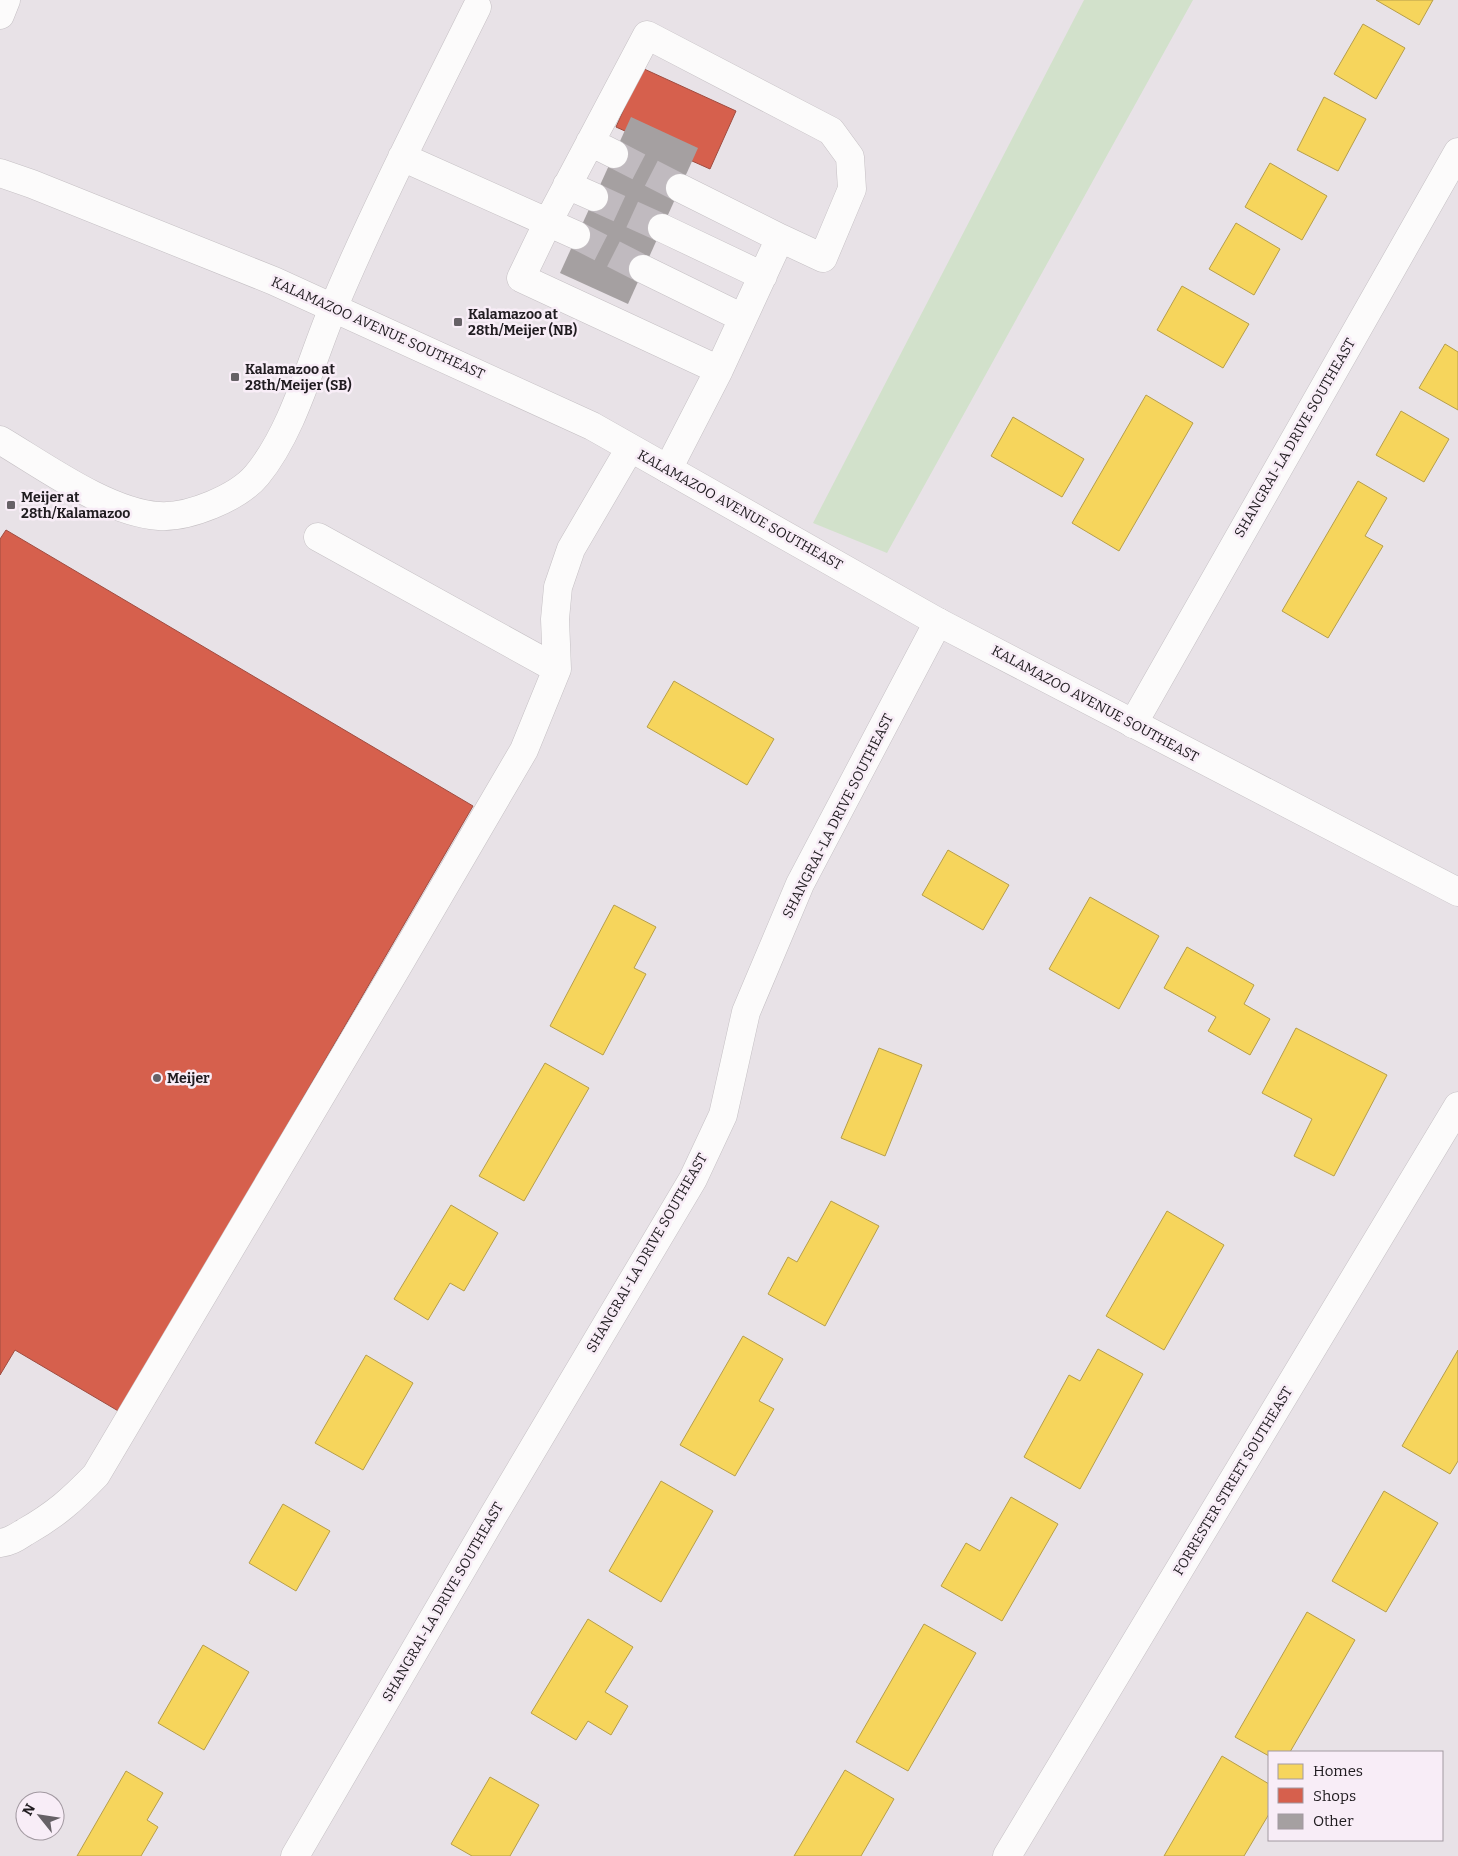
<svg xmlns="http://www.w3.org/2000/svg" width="1458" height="1856" font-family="Bitter,serif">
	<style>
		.green { fill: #d2e1cb }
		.homes { fill: #f6d55c; stroke: #b69e4a }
		.shops { fill: #d6604d; stroke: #9f4c40 }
		.building { fill: #a5a0a1 }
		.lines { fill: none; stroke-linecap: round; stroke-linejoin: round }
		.minor-tunnel { stroke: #c0babf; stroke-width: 28; stroke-dasharray: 28 14; stroke-linecap: butt }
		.minor-casing { stroke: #c5c0c4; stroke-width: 29 }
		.major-casing { stroke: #c5c0c4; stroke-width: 29 }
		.minor { stroke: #fcfbfb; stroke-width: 28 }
		.major { stroke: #fcfbfb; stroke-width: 28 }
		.poi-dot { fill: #666166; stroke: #f8edf7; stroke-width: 2 }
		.labels { text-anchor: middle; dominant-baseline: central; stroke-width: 5; stroke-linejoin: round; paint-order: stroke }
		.poi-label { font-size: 14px; font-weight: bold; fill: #201c20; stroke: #f8edf7; text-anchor: start }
		.street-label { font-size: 14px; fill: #201c20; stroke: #f8edf7 }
	</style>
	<rect width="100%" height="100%" fill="#e8e2e7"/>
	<path class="green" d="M1084,0H1193L887,553L813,523Z"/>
	<path class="homes" d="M1376,0H1433L1419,25Z
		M1363,24L1405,48L1376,99L1334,74Z
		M1324,97L1366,119L1338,171L1297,150Z
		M1270,163L1327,196L1302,240L1245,207Z
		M1236,223L1280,249L1254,295L1209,269Z
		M1182,286L1249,324L1223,368L1157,330Z
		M1445,344L1458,352V410L1419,388Z
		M1146,395L1193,423L1119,551L1072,523Z
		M1401,411L1449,439L1424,482L1376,455Z
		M1013,417L1084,459L1062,497L991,456Z
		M1358,481L1387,498L1365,536L1383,546L1328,638L1282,611Z
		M674,681L774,739L747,785L647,727Z
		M948,850L1009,885L983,930L922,895Z
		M1090,897L1159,936L1119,1009L1049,969Z
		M614,905L656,927L634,968L646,974L603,1055L550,1026Z
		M1187,947L1254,985L1244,1004L1270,1019L1250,1055L1208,1031L1216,1017L1164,988Z
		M1296,1028L1387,1075L1334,1176L1294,1156L1312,1119L1262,1093Z
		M879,1048L922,1065L885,1156L841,1138Z
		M545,1063L589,1088L524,1201L479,1176Z
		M831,1201L879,1226L825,1326L768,1294L788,1257L797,1262Z
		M451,1205L498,1233L464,1291L450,1283L428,1320L394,1299Z
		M1167,1211L1224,1245L1164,1350L1106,1316Z
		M743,1336L783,1359L759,1401L774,1409L735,1476L680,1445Z
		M1098,1349L1143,1374L1080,1489L1024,1457L1069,1375L1080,1381Z
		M1458,1350V1461L1450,1474L1402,1446Z
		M366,1355L413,1383L363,1470L315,1443Z
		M661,1481L713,1511L661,1602L609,1571Z
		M1384,1491L1438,1523L1386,1612L1332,1581Z
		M1011,1497L1058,1524L1002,1621L941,1586L966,1543L980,1551Z
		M283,1504L330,1531L296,1591L249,1563Z
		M1307,1612L1355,1640L1290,1752H1269V1756L1235,1737Z
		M588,1619L633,1647L605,1692L628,1706L611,1735L588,1721L576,1740L531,1713Z
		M924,1624L976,1653L908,1771L856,1742Z
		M203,1645L249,1672L204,1750L158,1723Z
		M1222,1756L1269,1784V1814L1244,1856H1164Z
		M845,1770L894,1799L861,1856H794Z
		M126,1771L163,1793L147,1820L158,1827L141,1856H77Z
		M490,1777L539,1805L510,1856H472L451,1844Z"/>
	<path class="shops" d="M642,68L736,111L710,169L616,127Z
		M6,530L473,806L120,1412L15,1350L0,1375V539Z"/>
	<path class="building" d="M631,117L698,148L628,304L560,273Z"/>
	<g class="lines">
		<path class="minor-tunnel" d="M614,154L680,188
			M594,197L662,228
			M576,235L643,269"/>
		<defs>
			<path id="minor" d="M0,15L6,0
				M590,142L614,154
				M402,157L576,235
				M567,185L594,197
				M680,188L780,238
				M662,228L763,276
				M643,269L743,318
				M0,440C44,466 108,513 159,516C188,518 238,498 257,475C294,430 311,360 334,306C377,204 428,106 477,7
				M668,469L719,370L780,238L823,258L852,189L850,157L831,131L647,35L548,222L521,278L719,370
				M318,537L557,669
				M1133,724L1458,152
				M0,1543C10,1542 17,1537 25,1532C55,1515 72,1500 96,1475L396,969L524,750L557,669L555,619L558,587L571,549L630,448
				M295,1856L493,1516L693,1179L723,1115L746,1012L800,884L938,622
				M1007,1856L1458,1106"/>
			<path id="major" d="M0,173L32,184L274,281L592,426L938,622L1458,892"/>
		</defs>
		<use href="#minor" class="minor-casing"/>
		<use href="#major" class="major-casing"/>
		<use href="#minor" class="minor"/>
		<use href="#major" class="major"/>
	</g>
	<g class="poi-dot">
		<rect x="453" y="317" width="10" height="10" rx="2.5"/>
		<rect x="230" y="372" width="10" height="10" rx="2.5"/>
		<rect x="6" y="500" width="10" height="10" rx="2.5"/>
		<circle cx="157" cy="1078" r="5"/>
	</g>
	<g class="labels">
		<g class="poi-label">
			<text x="468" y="314">Kalamazoo at<tspan x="468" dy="16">28th/Meijer (NB)</tspan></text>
			<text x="245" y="369">Kalamazoo at<tspan x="245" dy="16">28th/Meijer (SB)</tspan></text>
			<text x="21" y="497">Meijer at<tspan x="21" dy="16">28th/Kalamazoo</tspan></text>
			<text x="167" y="1078">Meijer</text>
		</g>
		<g class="street-label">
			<text transform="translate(378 328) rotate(24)">KALAMAZOO AVENUE SOUTHEAST</text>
			<text transform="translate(1295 438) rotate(-60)">SHANGRAI-LA DRIVE SOUTHEAST</text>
			<text transform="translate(740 510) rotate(29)">KALAMAZOO AVENUE SOUTHEAST</text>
			<text transform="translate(1095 704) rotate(28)">KALAMAZOO AVENUE SOUTHEAST</text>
			<text transform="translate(838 816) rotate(-63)">SHANGRAI-LA DRIVE SOUTHEAST</text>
			<text transform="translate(647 1253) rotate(-60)">SHANGRAI-LA DRIVE SOUTHEAST</text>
			<text transform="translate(1233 1481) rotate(-59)">FORRESTER STREET SOUTHEAST</text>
			<text transform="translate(443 1602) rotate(-60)">SHANGRAI-LA DRIVE SOUTHEAST</text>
		</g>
	</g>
	<rect x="1268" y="1751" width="175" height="90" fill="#f8edf7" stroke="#a299a1"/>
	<rect x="1278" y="1764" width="25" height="15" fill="#f6d55c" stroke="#a299a1"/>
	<text x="1313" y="1776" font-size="15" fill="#201c20">Homes</text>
	<rect x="1278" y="1788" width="25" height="15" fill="#d6604d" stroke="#a299a1"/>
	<text x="1313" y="1801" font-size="15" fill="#201c20">Shops</text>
	<rect x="1278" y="1814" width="25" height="15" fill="#a5a0a1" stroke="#a299a1"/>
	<text x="1313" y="1826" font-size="15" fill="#201c20">Other</text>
	<g transform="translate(40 1816) rotate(300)"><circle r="24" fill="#f8edf7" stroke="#a299a1"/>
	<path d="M0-4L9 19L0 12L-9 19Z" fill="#666166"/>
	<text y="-8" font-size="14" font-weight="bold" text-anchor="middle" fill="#201c20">N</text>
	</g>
</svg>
